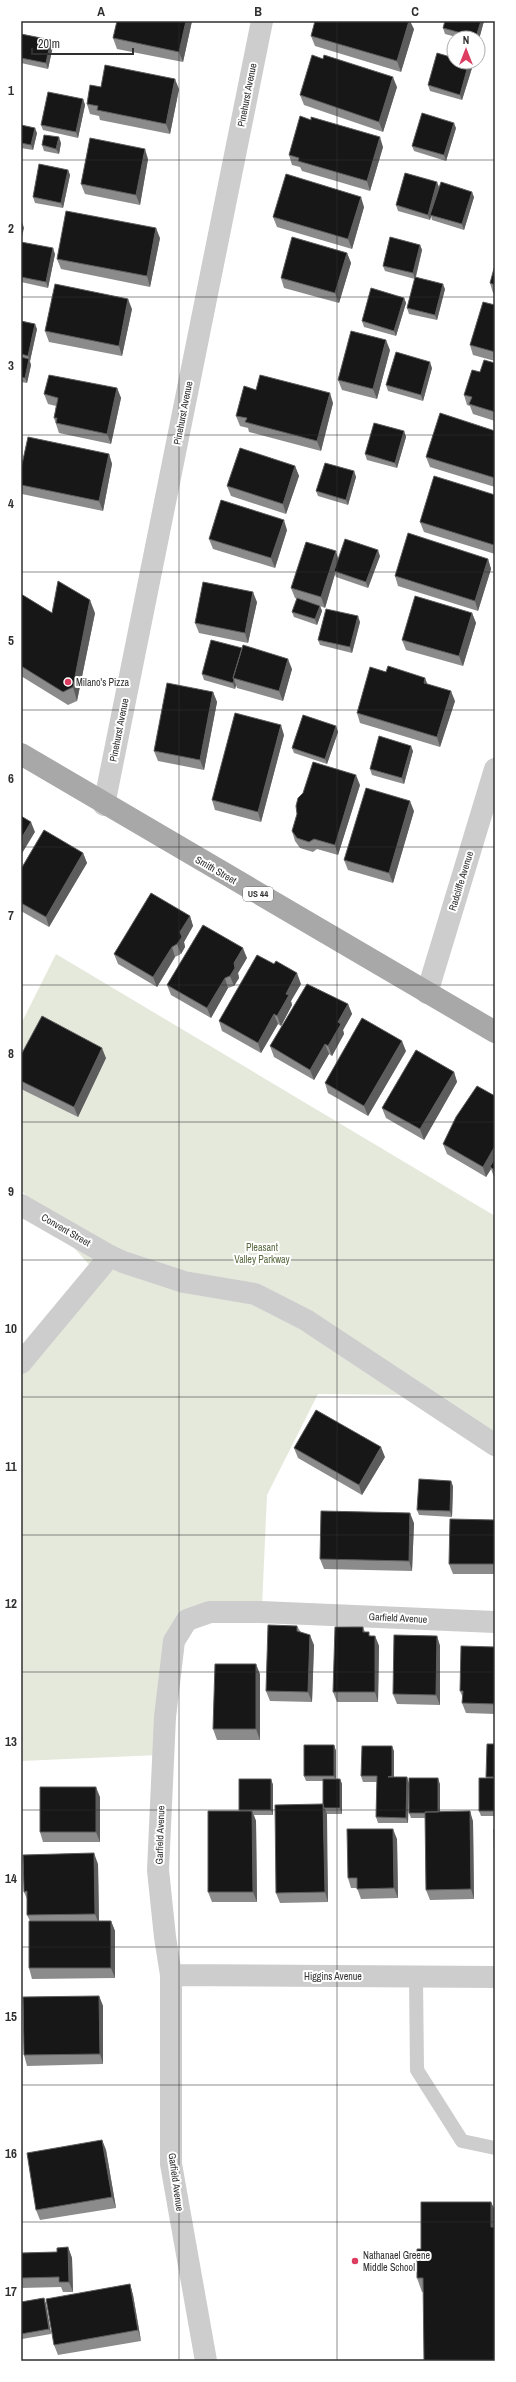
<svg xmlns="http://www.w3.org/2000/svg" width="516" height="2382" font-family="'Archivo Narrow',sans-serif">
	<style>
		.green { fill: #e5e9dc }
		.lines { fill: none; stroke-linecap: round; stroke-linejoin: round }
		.service { stroke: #cdcdcd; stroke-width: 14 }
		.minor { stroke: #cdcdcd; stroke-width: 22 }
		.tertiary { stroke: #cdcdcd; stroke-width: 22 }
		.primary { stroke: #a8a8a8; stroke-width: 22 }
		.wall { fill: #8b8b8b }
		.shaded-wall { fill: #5d5d5d }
		.building { fill: #171717; stroke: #5d5d5d }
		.grid { fill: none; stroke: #303030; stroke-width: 1; stroke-opacity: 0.55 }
		.poi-dot { fill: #dc3d61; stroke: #fff; stroke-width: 1.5 }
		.labels { text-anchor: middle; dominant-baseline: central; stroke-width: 4; stroke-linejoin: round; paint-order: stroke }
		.shield { fill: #fff; stroke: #6e6e6e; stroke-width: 1 }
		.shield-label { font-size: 9px; font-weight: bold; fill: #303030 }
		.street-label { font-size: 10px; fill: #303030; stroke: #fff }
		.poi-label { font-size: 10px; fill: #303030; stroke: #fff; text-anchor: start }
		.park-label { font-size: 10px; fill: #5a6a40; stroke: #fff }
		.neatline { fill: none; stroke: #303030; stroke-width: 1.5 }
		.grid-label { font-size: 13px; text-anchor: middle; font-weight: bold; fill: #303030 }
	</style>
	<rect width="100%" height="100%" fill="#fff"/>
	<path class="green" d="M56,954L495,1216V1443L419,1395L318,1394L267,1495L262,1607L181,1628L159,1755L21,1761V1361L96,1272L21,1190V1024Z"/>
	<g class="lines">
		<path class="service" d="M416,1977L417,2070L462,2141L495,2148"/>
		<path class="minor" d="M104,805L262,21
			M427,993L495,769
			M21,1205L110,1256
			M171,1975L495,1977
			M206,2361L171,2164V1975L165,1937L158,1870L165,1717L174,1641L187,1620L210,1612H261L495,1622"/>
		<path class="tertiary" d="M21,1363L110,1256L123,1262L184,1282L255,1294L306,1320L495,1445"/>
		<path class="primary" d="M21,754L495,1032"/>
	</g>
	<path class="wall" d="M117,21H192L183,62L117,49L113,38Z
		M445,21H484L478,43V38H460L445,34L443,28Z
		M414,29L401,72L315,46L311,36Z
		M21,34L51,40L53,46L48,69L21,63Z
		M472,68L462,100L430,91L428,85Z
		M101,87L179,89L170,134L100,120L99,116L90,114L87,104Z
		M397,87L383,132L304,105L300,95Z
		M83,99L85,105L78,138L43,130L41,125Z
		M311,120L383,147L370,191L302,171L300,167L292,165L289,155Z
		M21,125L37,133L33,150L21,148Z
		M456,128L446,161L414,151L412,146Z
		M61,143L59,154L44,151L42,145Z
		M148,159L140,205L85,194L81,184Z
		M68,170L70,175L63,208L35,203L33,197Z
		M439,187L474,197L464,230L432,220L431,216L430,220L398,211L396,205Z
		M364,207L352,249L277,227L273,217Z
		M160,238L150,287L61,269L57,259Z
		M21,242L55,254L48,288L21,282Z
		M420,245L422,250L416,277L445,289L437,320L409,314L407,308L415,279L385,271L383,266Z
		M347,253L351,263L339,303L284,288L281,278Z
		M495,265V294L493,293L490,283Z
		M404,298L406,303L396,336L364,327L362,321Z
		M495,305V361L473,355L470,345Z
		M132,309L122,356L49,342L45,331Z
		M21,321L37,329L30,361L31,365L27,383L21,382Z
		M390,350L377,399L342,390L338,380Z
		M495,363V421L473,414L470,406L467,405L464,395L480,372Z
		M432,368L423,401L388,391L386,385Z
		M117,388L121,398L111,444L59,433L54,418L56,406L48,404L44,394Z
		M256,390L333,403L321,451L249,432L248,428L240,426L236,416Z
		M404,431L406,437L397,468L367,460L365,454Z
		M495,431V487L430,467L426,457Z
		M109,454L112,464L103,511L22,494L21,493V469Z
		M295,466L299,476L286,514L231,496L227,486Z
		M354,471L356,477L348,505L318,496L316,491Z
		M495,495V554L424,532L420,522Z
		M287,530L275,568L213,549L209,539Z
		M380,556L368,588L336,577L335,574L325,608L320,606L322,611L317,625L294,617L292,612L297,599L295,598L291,588L338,559Z
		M488,559L491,569L478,611L398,586L395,576Z
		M21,594L52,613H95L77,701L68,705L21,676Z
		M257,602L248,643L199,633L195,623Z
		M472,613L476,623L463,666L406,650L402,640Z
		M360,622L352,653L320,645L318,640Z
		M292,669L283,701L237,688L236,685L235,689L204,680L202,674Z
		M213,692L217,702L204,770L158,761L154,751Z
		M455,701L440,747L360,723L357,713Z
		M336,726L338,732L327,764L294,753L292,748Z
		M284,735L261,822L215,810L212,800Z
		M413,751L404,784L372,775L370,769Z
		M360,785L338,855L317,849L313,852L300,848L295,841L292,831Z
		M414,811L393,883L348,870L344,860Z
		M83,853L87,863L49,927L21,911V869Z
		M190,916L193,926L184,942L185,947L181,954L175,957L157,987L118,964L114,954Z
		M247,958L238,973L239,978L234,986L228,988L211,1018L171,995L167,985Z
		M301,984L291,1001L292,1005L281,1026L278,1024L261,1053L222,1031L219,1021Z
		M348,1004L352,1014L343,1030L344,1034L332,1056L329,1054L314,1080L274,1057L270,1046Z
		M406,1051L368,1116L328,1093L325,1083Z
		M21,1055L106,1058L78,1117L21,1089Z
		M454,1072L457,1082L424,1140L386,1118L382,1108Z
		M495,1096V1177H494L491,1169L486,1177L447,1154L443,1144Z
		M294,1448L385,1457L362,1495L298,1458Z
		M453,1486L452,1517L419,1515L417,1510Z
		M495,1520V1574H453L449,1564Z
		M414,1523L412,1571L324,1569L320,1559Z
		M297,1626L300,1631L314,1645L312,1702L270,1701L266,1691Z
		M363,1627L365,1632L371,1636H375L379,1646L378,1702H337L333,1692Z
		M437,1636L440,1646V1705L397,1704L393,1694Z
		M495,1647V1714L466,1713L462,1703L463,1698L460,1691Z
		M260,1674V1740H217L213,1729Z
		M495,1744V1816H481L479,1811L487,1778L486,1777Z
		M334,1745L336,1751V1779H340L342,1784V1814H326L328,1902L280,1903L276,1893L323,1804V1781H306L304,1776Z
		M394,1751V1777L409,1783L408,1823H378L376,1817L377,1782H363L361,1776Z
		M271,1779L273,1785V1815H254L256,1821L257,1902H212L208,1892L240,1811L239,1810Z
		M440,1784V1812L473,1821L474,1899L430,1900L426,1890L425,1818H411L409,1813Z
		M100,1797V1842H43L40,1832Z
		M397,1839L398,1898L361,1899L357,1888H351L348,1878Z
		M98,1864L99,1921H111L115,1931V1978L32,1979L29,1968L30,1921L27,1915V1899L24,1892Z
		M99,1996L103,2006V2064L27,2066L24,2055Z
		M102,2140L106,2150L116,2208L40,2220L36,2210Z
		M491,2202L495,2211V2361L423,2292H422L417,2278L421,2249Z
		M68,2247L72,2258L73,2292H63L61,2287L21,2288V2253L57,2252Z
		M130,2284L133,2295L141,2341L58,2355L54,2345Z
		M44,2298L46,2304L51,2334L22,2339L21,2338V2302Z"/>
	<path class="shaded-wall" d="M186,21H192L183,62L179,52Z
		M409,21H410L414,29L401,72L397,61Z
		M481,21H484L478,43V38L476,37Z
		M51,40L53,46L48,69L46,63Z
		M469,62L472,68L462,100L460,95Z
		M393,77L397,87L383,132L379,122Z
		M175,79L179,89L170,134L166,124Z
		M83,99L85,105L78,138L76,132Z
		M454,123L456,128L446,161L444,155Z
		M35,128L37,133L33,150L31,145Z
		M59,137L61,143L59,154L56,149Z
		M380,137L383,147L370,191L367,181Z
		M145,149L148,159L140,205L136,195Z
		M68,170L70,175L63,208L61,203Z
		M437,182L439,187L430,215L431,216L430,220L428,215Z
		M472,192L474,197L464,230L462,224Z
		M361,197L364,207L352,249L348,239Z
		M22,222L24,228L21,240V225Z
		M156,228L160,238L150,287L147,276Z
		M420,245L422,250L415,279L413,273Z
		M53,248L55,254L48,288L46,282Z
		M347,253L351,263L339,303L335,293Z
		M443,284L445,289L437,320L435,315Z
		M404,298L406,303L396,336L394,331Z
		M128,299L132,309L122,356L119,346Z
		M35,324L37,329L30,361L28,356Z
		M386,340L390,350L377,399L373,389Z
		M29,359L31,365L27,383L25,378Z
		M430,362L432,368L423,401L421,395Z
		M117,388L121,398L111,444L107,434Z
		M330,393L333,403L321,451L317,441Z
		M404,431L406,437L397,468L395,463Z
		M109,454L112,464L103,511L99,501Z
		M295,466L299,476L286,514L283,504Z
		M354,471L356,477L348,505L346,500Z
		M284,520L287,530L275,568L271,558Z
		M378,550L380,556L368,588L366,582Z
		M336,551L339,562L334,571L335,574L325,608L321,597Z
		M488,559L491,569L478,611L475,601Z
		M253,592L257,602L248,643L245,633Z
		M90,600L95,613L77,701L73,687Z
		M320,606L322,611L317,625L315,619Z
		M472,613L476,623L463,666L459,656Z
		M358,616L360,622L352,653L350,647Z
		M288,659L292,669L283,701L279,691Z
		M425,678L429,688L424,683Z
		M234,680L236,685L235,689L233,683Z
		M451,691L455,701L440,747L437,737Z
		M213,692L217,702L204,770L200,760Z
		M281,725L284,735L261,822L258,812Z
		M336,726L338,732L327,764L325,759Z
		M411,746L413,751L404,784L402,778Z
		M356,775L360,785L338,855L335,845Z
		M410,801L414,811L393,883L389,873Z
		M31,822L35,832L21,855V839Z
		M83,853L87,863L49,927L46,917Z
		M190,916L193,926L184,942L185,947L181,954L177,944L180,932Z
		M172,947L175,957L157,987L153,977Z
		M243,948L247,958L238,973L239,978L234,986L230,976L234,963Z
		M297,973L301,984L291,1001L292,1005L281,1026L277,1016L286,994Z
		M225,978L228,988L211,1018L207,1008Z
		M348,1004L352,1014L343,1030L344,1034L332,1056L328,1046L338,1022Z
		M274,1014L278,1024L261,1053L258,1043Z
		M402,1041L406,1051L368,1116L364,1106Z
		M325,1044L329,1054L314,1080L310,1070Z
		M102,1048L106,1058L78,1117L74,1107Z
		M454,1072L457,1082L424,1140L420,1129Z
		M495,1146V1162L490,1167L491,1169L486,1177L483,1167Z
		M381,1447L385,1457L362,1495L359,1485Z
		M451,1481L453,1486L452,1517L450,1511Z
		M410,1513L414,1523L412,1571L409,1561Z
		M310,1635L314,1645L312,1702L308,1692Z
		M375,1636L379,1646L378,1702L375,1692Z
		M437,1636L440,1646V1705L436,1695Z
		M256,1664L260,1674V1740L256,1729Z
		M334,1745L336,1751V1781L334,1776Z
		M392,1746L394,1751V1782L392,1776Z
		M407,1777L409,1783L408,1823L406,1818Z
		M438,1778L440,1784V1819L438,1813Z
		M271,1779L273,1785V1815L271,1810Z
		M340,1779L342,1784V1814L340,1808Z
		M96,1787L100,1797V1842L96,1832Z
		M323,1804L327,1814L328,1902L325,1892Z
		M252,1811L256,1821L257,1902L253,1892Z
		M470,1811L473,1821L474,1899L471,1889Z
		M393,1829L397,1839L398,1898L394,1888Z
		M94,1853L98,1864L99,1924L95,1914Z
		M111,1921L115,1931V1978L111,1968Z
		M99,1996L103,2006V2064L100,2054Z
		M102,2140L106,2150L116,2208L112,2197Z
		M491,2202L495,2211V2237L491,2227Z
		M68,2247L72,2258L73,2292L69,2282Z
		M130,2284L133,2295L141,2341L138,2330Z
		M44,2298L46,2304L51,2334L49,2329Z"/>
	<path class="building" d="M117,21H186L179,52L113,38Z
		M315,21H409L397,61L311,36Z
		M445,21H481L476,37L443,28Z
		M21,34L51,40L46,63L21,58Z
		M437,53L454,58V62H469L460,95L428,85Z
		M312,55L323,59L324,55L393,77L379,122L300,95Z
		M105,65L175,79L166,124L97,110L98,106L87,104L90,85L101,87Z
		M48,92L83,99L76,132L41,125Z
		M422,113L454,123L444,155L412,146Z
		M300,116L311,120V117L380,137L367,181L298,161L299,158L289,155Z
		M21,125L35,128L31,145L21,143Z
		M44,135L59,137L56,149L42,145Z
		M90,138L145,149L136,195L81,184Z
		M39,164L68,170L61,203L33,197Z
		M405,173L437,182L428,215L396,205Z
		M286,174L361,197L348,239L273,217Z
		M441,182L472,192L462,224L430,215Z
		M66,211L156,228L147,276L57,259Z
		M292,237L347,253L335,293L281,278Z
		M390,237L420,245L413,273L383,266Z
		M21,242L53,248L46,282L21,277Z
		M495,265V285L490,283Z
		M415,277L443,284L435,315L407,308Z
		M55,284L128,299L119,346L45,331Z
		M371,288L404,298L394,331L362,321Z
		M483,302L495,305V352L470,345Z
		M21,321L35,324L28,356L21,354Z
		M351,331L386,340L373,389L338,380Z
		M396,352L430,362L421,395L386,385Z
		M21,357L29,359L25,378L21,377Z
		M484,360L495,363V412L469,404L472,397L464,395L472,370L480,372Z
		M49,375L117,388L107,434L56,423L57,418H54L58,398L44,394Z
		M260,375L330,393L317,441L245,422L247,418L236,416L244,386L256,390Z
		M440,413L495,431V478L426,457Z
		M374,423L404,431L395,463L365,454Z
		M28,437L109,454L99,501L21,485V469Z
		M240,448L295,466L283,504L227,486Z
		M325,463L354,471L346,500L316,491Z
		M434,476L495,495V542L494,545L420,522Z
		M221,500L284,520L271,558L209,539Z
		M408,533L488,559L475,601L395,576Z
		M345,539L378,550L366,582L334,571Z
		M306,542L336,551L321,597L291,588Z
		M58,581L90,600L73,687L63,692L21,666V594L52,613Z
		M203,582L253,592L245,633L195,623Z
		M415,596L472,613L459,656L402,640Z
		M297,598L320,606L315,619L292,612Z
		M326,609L358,616L350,647L318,640Z
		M211,640L242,648L233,678L234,680L233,683L202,674Z
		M243,645L288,659L279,691L233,678Z
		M388,666L425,678L424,683L451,691L437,737L357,713L370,667L386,672Z
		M167,683L213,692L200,760L154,751Z
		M235,713L281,725L258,812L212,800Z
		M303,715L336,726L325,759L292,748Z
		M379,736L411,746L402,778L370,769Z
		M313,762L356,775L335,845L314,839L309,842L297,838L292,831L297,814L296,806L298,798L303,793Z
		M366,788L410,801L389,873L344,860Z
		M21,816L31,822L21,839Z
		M44,830L83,853L46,917L21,903V869Z
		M151,893L190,916L180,932L182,937L177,944L172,947L153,977L114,954Z
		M203,925L243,948L234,963L235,968L230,976L225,978L207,1008L167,985Z
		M257,955L274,964L276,961L297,973L286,994L289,995L277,1016L274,1014L258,1043L219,1021Z
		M307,984L348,1004L338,1022L341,1024L328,1046L325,1044L310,1070L270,1046Z
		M42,1016L102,1048L74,1107L21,1081V1055Z
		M362,1018L402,1041L364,1106L325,1083Z
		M416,1050L454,1072L420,1129L382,1108Z
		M477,1086L495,1096V1146L483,1167L443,1144L456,1117Z
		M495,1158V1170L490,1167Z
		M316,1410L381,1447L359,1485L294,1448Z
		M419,1479L451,1481L450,1511L417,1510Z
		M321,1511L410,1513L409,1561L320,1559Z
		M450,1519L495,1520V1564H449Z
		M268,1625L297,1626V1631L310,1635L308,1692L266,1691Z
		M335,1627H363V1632H369V1636H375V1692H333Z
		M394,1635L437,1636L436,1695L393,1694Z
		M461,1646L495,1647V1704L462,1703L463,1691H460Z
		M215,1664H256V1729H213Z
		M487,1744H495V1777H486Z
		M304,1745H334V1776H304Z
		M362,1746H392V1776L388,1777H407L406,1818L376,1817L377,1776H361Z
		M409,1778H438V1812H425V1813H409Z
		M479,1778H495V1811H479Z
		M239,1779H271V1810H239Z
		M323,1779H340V1808H324L323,1804Z
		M40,1787H96V1832H40Z
		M323,1804L325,1892L276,1893L275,1805Z
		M208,1811H252L253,1892H208Z
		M470,1811L471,1889L426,1890L425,1812Z
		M347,1829H393L394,1888L357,1889V1878H348Z
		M494,1829H495V1879Z
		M94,1853L95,1914L27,1915V1891L24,1892L23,1855Z
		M29,1921H111V1968H29Z
		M99,1996L100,2054L24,2055L23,1997Z
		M102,2140L112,2197L36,2210L27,2153Z
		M421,2202H491V2227H495V2361H424L423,2278H417V2249H421Z
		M68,2247L69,2282H59V2277L21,2278V2253L57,2252V2248Z
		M130,2284L138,2330L54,2345L46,2299Z
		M44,2298L49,2329L21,2334V2302Z"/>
	<path class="grid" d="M179,21V2361M337,21V2361M21,160H495M21,297H495M21,435H495M21,572H495M21,710H495M21,847H495M21,985H495M21,1122H495M21,1260H495M21,1397H495M21,1535H495M21,1672H495M21,1810H495M21,1947H495M21,2085H495M21,2222H495"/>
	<g class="poi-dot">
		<circle cx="68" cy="682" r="4"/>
		<circle cx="355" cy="2261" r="4"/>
	</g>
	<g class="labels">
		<rect class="shield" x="243" y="887" width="30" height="14" rx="3"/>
		<g class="shield-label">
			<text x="258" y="894">US 44</text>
		</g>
		<g class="street-label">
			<text transform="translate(247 95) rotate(-79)">Pinehurst Avenue</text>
			<text transform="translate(183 413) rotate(-79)">Pinehurst Avenue</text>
			<text transform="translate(119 730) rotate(-79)">Pinehurst Avenue</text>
			<text transform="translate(216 870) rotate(30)">Smith Street</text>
			<text transform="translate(461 881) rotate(-73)">Radcliffe Avenue</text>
			<text transform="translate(66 1230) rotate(30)">Convent Street</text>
			<text transform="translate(398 1618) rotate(3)">Garfield Avenue</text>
			<text transform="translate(160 1835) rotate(-88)">Garfield Avenue</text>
			<text x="333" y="1976">Higgins Avenue</text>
			<text transform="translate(176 2182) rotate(82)">Garfield Avenue</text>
		</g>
		<g class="poi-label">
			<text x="76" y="682">Milano's Pizza</text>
			<text x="363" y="2255">Nathanael Greene<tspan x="363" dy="12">Middle School</tspan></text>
		</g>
		<g class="park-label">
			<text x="262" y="1247">Pleasant<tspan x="262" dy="12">Valley Parkway</tspan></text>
		</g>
	</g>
	<rect width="516" height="2382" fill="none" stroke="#ffffff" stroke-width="44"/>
	<g transform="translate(466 50)"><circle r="19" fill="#ffffff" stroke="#acacac"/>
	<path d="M0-3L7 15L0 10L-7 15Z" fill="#dc3d61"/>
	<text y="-6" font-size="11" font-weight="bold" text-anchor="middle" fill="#303030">N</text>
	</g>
	<path d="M32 48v6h101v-6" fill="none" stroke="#303030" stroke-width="2"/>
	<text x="38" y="48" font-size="12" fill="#303030" stroke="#ffffff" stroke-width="3" paint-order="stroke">20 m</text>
	<rect x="22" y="22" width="472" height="2338" class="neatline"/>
	<g class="grid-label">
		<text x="101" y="16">A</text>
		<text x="258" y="16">B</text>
		<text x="415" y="16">C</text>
		<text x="11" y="95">1</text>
		<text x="11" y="233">2</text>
		<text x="11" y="370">3</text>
		<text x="11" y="508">4</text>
		<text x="11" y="645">5</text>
		<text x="11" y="783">6</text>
		<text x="11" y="920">7</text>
		<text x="11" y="1058">8</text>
		<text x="11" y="1196">9</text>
		<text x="11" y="1333">10</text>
		<text x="11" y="1471">11</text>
		<text x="11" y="1608">12</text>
		<text x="11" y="1746">13</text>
		<text x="11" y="1883">14</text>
		<text x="11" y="2021">15</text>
		<text x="11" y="2158">16</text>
		<text x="11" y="2296">17</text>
	</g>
</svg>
